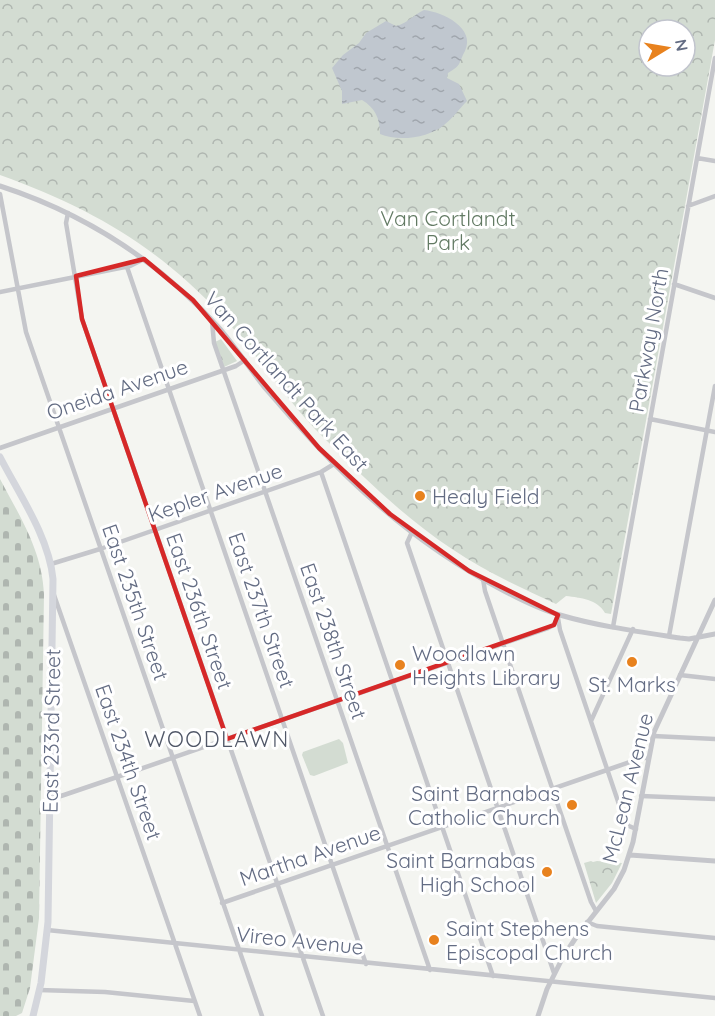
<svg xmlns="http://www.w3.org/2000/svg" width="715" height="1016" font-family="Quicksand,sans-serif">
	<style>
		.grass { fill: #d3dcd2 }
		.cemetery { fill: url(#cemetery-stones) }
		.park { fill: url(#park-crowns); fill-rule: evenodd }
		.water { fill: url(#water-ripples) }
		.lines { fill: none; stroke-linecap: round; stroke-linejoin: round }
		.minor { stroke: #c5c6cb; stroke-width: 4.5 }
		.tertiary { stroke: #c5c6cb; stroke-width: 5 }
		.primary { stroke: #d4d6dc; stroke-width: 7 }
		.marked { fill: none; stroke: #d62828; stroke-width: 4.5; stroke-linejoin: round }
		.poi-dot { fill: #e8821e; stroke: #fff; stroke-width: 2 }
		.labels { text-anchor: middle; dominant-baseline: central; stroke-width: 6; stroke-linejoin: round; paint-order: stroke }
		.park-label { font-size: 21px; fill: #627a63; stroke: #fff }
		.street-label { font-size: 21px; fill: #636c83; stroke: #fff }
		.poi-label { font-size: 21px; fill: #636c83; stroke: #fff; text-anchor: start }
		.neighbourhood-label { font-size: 22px; letter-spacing: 1.5px; fill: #515868; stroke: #fff }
	</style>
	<defs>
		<pattern id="cemetery-stones" width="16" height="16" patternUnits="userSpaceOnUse" patternTransform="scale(1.5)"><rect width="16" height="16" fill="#d3dcd2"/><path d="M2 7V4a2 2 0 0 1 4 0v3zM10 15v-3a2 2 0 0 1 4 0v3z" fill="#afb6b0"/></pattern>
		<pattern id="park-crowns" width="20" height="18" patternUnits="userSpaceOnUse" patternTransform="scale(1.5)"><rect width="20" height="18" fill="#d3dcd2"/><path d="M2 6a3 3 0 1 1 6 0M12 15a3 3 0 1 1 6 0" fill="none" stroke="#afb6b0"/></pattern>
		<pattern id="water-ripples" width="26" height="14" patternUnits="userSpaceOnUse" patternTransform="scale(1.5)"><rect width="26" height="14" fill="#c0c7cf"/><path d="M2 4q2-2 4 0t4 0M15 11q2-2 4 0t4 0" fill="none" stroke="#a0a6ad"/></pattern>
	</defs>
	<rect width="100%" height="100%" fill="#f4f5f1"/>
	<path class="grass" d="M339,739L343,743L348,763L314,776L310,775L302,755L303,752Z"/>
	<path class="cemetery" d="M0,479C20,517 42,550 44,594L39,918L30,988L22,1013L16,1016H0Z"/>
	<path class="park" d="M0,0H715V40L611,614L605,613C597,599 581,598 566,596L556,604C520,587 484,571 452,549C405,518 364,478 325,439C287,402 259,356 223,317C158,246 89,207 0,175ZM649,30H685V66H649Z
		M221,339L237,361L224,367L215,342Z
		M591,861L593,862L597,861L622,863L612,883L596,903L584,863Z"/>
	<path class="water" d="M424,10C443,12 476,28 465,51C458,64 462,65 448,73L447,78L459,84L467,101C459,109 453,118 444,125C429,138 398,142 380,134C380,118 375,108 362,100L342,104V91L332,68L343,55L359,43L366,33L386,21L396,26C408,23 413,15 424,10Z"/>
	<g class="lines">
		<path class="minor" d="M697,158L715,161
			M0,194L26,332L262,1016
			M688,206L715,196
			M68,213L66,223L82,319L323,1016
			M127,267L366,964
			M674,284L715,298
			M0,292L130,266L144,259
			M212,321L214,343L430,970
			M650,419L715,432
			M0,448L236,366L245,360
			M321,472L493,976
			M412,532L407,543L554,973
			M51,564L100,549L321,472L334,464
			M483,579L485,591L591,902L596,911
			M54,595L200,1016
			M558,618L560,630L625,822L629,826L636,829
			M613,627L715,58
			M669,636L715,386
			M680,675L715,679
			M591,721L633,629
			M653,736L715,739
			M641,796L715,799
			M50,797L61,796L117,777L548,628L554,625L558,615
			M222,903L607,770L641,758H648
			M587,922L597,926L715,938
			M47,930L715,998
			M39,990L105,992L194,1001"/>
		<path class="tertiary" d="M0,186C86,214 161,263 221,330C237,349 250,369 265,388C282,408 299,427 317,446C371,504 435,555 506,592C523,601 541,610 560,615C597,626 641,632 680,638L689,639L715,634
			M630,855L715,861
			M538,1016L547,989L563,957L577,936L614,889L624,870L633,842L654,732L715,600"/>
		<path class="primary" d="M0,457C19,494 49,537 53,579L48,922L41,983L33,1016"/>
	</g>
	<path class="marked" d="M144,259L193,300L319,448L390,514L469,571L558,615L554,625L227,739L82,319L76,276Z"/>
	<g class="poi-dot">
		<circle cx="420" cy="496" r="6"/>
		<circle cx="632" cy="662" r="6"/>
		<circle cx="400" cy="665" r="6"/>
		<circle cx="572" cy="805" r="6"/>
		<circle cx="547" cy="872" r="6"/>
		<circle cx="434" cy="940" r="6"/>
	</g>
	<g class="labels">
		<g class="park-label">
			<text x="448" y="218">Van Cortlandt<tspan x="448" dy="24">Park</tspan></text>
		</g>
		<g class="street-label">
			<text transform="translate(648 340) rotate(-80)">Parkway North</text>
			<text transform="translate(287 381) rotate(48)">Van Cortlandt Park East</text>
			<text transform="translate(117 389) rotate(-19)">Oneida Avenue</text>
			<text transform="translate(215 492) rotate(-19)">Kepler Avenue</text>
			<text transform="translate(136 602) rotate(71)">East 235th Street</text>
			<text transform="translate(262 610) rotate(71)">East 237th Street</text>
			<text transform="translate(200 611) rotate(71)">East 236th Street</text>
			<text transform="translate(334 641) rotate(71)">East 238th Street</text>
			<text transform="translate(51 731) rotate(-89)">East 233rd Street</text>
			<text transform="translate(129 762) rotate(71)">East 234th Street</text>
			<text transform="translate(627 788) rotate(-76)">McLean Avenue</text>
			<text transform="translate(310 855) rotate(-19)">Martha Avenue</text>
			<text transform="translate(300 940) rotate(6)">Vireo Avenue</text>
		</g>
		<g class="poi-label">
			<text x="432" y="496">Healy Field</text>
			<text x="412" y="653">Woodlawn<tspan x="412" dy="24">Heights Library</tspan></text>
			<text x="632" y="684" text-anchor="middle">St. Marks</text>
			<text x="560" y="793" text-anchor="end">Saint Barnabas<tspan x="560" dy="24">Catholic Church</tspan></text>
			<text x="535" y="860" text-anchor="end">Saint Barnabas<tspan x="535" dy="24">High School</tspan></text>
			<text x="446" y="928">Saint Stephens<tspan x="446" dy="24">Episcopal Church</tspan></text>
		</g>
		<g class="neighbourhood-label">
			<text x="217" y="739">WOODLAWN</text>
		</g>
	</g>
	<g transform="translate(667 48) rotate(79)"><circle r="28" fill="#ffffff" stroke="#c1c4cd" stroke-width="1.5"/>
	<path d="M0-4.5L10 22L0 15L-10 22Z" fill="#e8821e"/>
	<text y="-9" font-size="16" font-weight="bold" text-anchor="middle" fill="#636c83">N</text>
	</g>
</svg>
